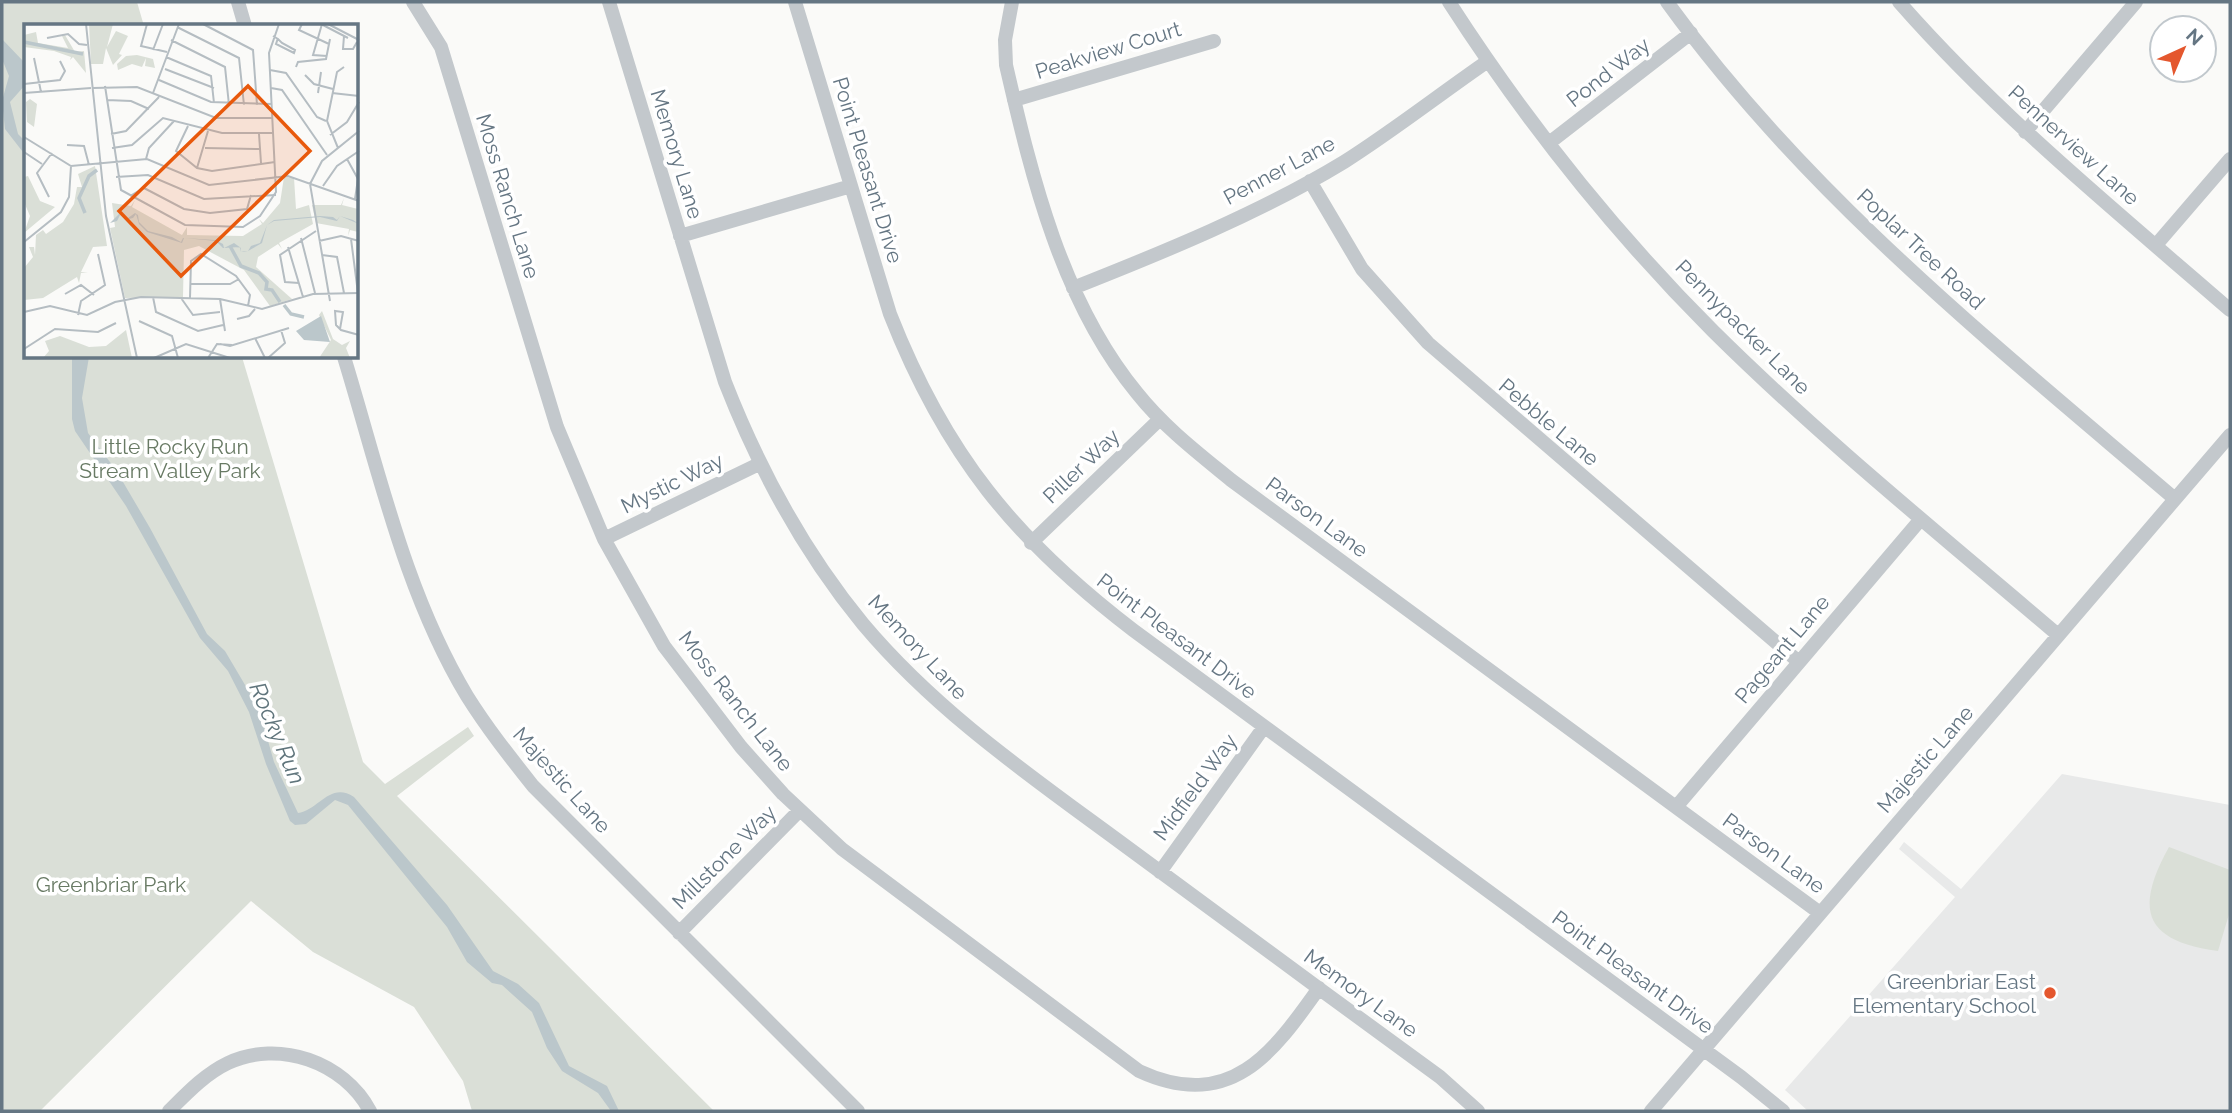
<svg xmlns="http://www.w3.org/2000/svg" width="2232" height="1113" font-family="Raleway,sans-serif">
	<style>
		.built { fill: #e8e9e9 }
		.green { fill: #dadfd7 }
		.water { fill: #bbc7cb }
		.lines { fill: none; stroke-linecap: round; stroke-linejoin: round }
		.minor { stroke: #c3c8cc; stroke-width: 14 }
		.poi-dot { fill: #e4572e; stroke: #fff; stroke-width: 2.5 }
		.labels { text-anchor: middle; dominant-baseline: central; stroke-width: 7; stroke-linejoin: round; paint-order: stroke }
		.street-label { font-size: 21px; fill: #657683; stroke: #fff }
		.park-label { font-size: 21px; fill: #687a64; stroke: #fff }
		.poi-label { font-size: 21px; fill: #657683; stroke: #fff; text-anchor: end }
		.water-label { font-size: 23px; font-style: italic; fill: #60757c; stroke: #fff }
		.inset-river { fill: none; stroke: #bbc7cb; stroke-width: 3.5 }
		.inset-road { fill: none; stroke: #b5bdc2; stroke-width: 2 }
		.view { fill: #e8590c; fill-opacity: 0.15; stroke: #e8590c; stroke-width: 3.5 }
		.inset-edge { fill: none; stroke: #657683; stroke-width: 3.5 }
	</style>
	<rect width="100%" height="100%" fill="#fafaf8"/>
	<path class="built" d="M2062,774L2230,805V1111H1808L1785,1090L1955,897L1899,849L1904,842L1961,889Z"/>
	<path class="green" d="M2,2H137L144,26H26V357H242L363,762L385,784L468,727L474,736L397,796L714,1111H472L463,1081L414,1007L313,952L251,901L40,1111H2Z
		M2169,847L2230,870V911L2218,951C2144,941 2134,910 2169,847Z"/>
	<path class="water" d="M2,39L23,61L26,84L10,102L18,134L26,142V156L5,129L2,101L9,76L2,59Z
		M72,357H89L82,398L88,433L116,470L150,528L207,634L225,651L251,695L259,709L274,762L298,813C319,810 330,781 354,797L447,905L493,971L518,984L539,1003L569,1066L607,1086L619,1111H611L598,1093L562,1071L547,1048L532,1012L502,985L492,983L467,962L447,927L348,805L335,800L306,824L295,825L290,821L266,764L249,712L228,671L200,638L126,506L75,431L72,419Z"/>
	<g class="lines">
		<path class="minor" d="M238,2L245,26
			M413,2L441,47L557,427L604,539L664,646L741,747L783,794L842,849L1139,1071C1230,1113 1273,1053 1319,988
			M609,2L725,382C759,469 803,551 863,624C936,711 1029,775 1120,842C1227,921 1333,999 1440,1077L1478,1111
			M795,2L890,314C945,454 1014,539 1133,630L1741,1077L1783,1111
			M1012,2L1005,40L1006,65C1032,178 1062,302 1137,393C1164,427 1198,453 1231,480L1820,913
			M1449,2C1525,120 1614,232 1713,331C1822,439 1942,536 2058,635
			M1667,2C1807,196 1995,345 2175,499
			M1899,2C1999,116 2116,211 2230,310
			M1014,100L1214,41
			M2025,132L2136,2
			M1549,143L1691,33
			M1310,181L1362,269L1428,343L1799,662
			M680,236L851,186
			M2156,245L2230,159
			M1073,288C1164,252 1260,213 1344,162C1393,131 1440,94 1488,61
			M344,357C379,471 405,593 467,696C487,728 510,757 533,786L858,1111
			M604,539L759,464
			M1031,543L1160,419
			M1676,807L1921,519
			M1160,872L1264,727
			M679,933L799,811
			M169,1111C187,1093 205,1074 228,1063C279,1039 344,1062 370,1111
			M1651,1111L2230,435"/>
	</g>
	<circle class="poi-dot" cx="2050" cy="993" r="7"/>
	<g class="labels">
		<g class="street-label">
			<text transform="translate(1108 50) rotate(-17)">Peakview Court</text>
			<text transform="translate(1608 72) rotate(-38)">Pond Way</text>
			<text transform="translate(2074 145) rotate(42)">Pennerview Lane</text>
			<text transform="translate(677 154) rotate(73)">Memory Lane</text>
			<text transform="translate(868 170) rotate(73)">Point Pleasant Drive</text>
			<text transform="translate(1279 170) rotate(-28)">Penner Lane</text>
			<text transform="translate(508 196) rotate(73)">Moss Ranch Lane</text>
			<text transform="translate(1921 249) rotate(43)">Poplar Tree Road</text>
			<text transform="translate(1743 327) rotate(45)">Pennypacker Lane</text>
			<text transform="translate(1549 422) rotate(40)">Pebble Lane</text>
			<text transform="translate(1081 466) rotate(-44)">Piller Way</text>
			<text transform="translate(672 483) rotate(-26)">Mystic Way</text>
			<text transform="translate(1317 517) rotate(36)">Parson Lane</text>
			<text transform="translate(1177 636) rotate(37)">Point Pleasant Drive</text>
			<text transform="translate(918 647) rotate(47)">Memory Lane</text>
			<text transform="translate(1782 649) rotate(-50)">Pageant Lane</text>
			<text transform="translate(736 701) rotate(52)">Moss Ranch Lane</text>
			<text transform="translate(1925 759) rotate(-49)">Majestic Lane</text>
			<text transform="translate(562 780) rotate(48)">Majestic Lane</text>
			<text transform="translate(1195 787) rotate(-54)">Midfield Way</text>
			<text transform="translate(1774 853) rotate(36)">Parson Lane</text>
			<text transform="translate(724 857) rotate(-45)">Millstone Way</text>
			<text transform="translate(1633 972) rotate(36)">Point Pleasant Drive</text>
			<text transform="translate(1361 993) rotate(36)">Memory Lane</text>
		</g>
		<g class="park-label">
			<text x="170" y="446">Little Rocky Run<tspan x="170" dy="24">Stream Valley Park</tspan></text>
			<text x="111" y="884">Greenbriar Park</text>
		</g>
		<g class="poi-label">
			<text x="2036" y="981">Greenbriar East<tspan x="2036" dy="24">Elementary School</tspan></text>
		</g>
		<g class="water-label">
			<text transform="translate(278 733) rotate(67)">Rocky Run</text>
		</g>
	</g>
	<g transform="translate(24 24)">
		<rect width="334" height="334" fill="#fafaf8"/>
		<path d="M65,0H89L83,23L92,7L104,12L95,30L98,31L89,41L82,24L79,40H67ZM12,8L14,19L44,24L38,12L41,11L51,28L60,27L62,49L49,33L46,36L47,33L30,27L0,23V11ZM113,31L129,35L131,44L121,42L122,34L118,43L108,40L94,46L93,40L102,32ZM6,75L13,80L10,103L3,98L2,78ZM71,142L83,222L69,223L57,248H64L57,249L55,259L53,253L19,274L0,276V244L9,233L5,223H10L11,231L12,211L19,206L22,210L39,198L50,180L53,163H58L54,150ZM4,152L16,177L31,183L0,209L6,192L0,178V153ZM260,153L270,154L272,185L285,181L289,200L255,219L258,225L254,220L234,233L232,243L268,275L246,282L220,246L175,222L160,226L159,273L101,274L86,204L91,203L88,179L107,182L111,176L108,183L158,211L163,203V211L219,212L238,200L235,195L239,199L256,179ZM320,174L318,181L334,185V208L326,206L324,212L325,205L292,199L288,181H317ZM298,287L309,315L318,321L326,317L322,324L326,334H295L307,316L295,291ZM102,306L108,334H19L25,327L21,317L36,312L65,323L82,322Z" fill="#dadfd7"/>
		<path d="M111,189L114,191L115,198L124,207L148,213L157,218L159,214H160L191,216L199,220L200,224L210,219L217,224V228L220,227H224L227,222L236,219L243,201L250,196L296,192L309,193L313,196L316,192L329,196L335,200L316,192L313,197L296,193L250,197L243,201L238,219L224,227L217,228L216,223L199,224L192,217L160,214L158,219L123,208L115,200L112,190L109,194L105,195L96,191L93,197L86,199L95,190L104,194ZM297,292L306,318L280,316L272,307Z" fill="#bbc7cb"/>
		<path class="inset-river" d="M0,18L59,30M61,189L55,174L65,152L73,146M206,222L217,242L235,249L243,258L242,265L248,266L256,278M260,281L267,290L280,293"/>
		<path class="inset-road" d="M62,0L82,192L113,334M123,0L117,22L143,28M179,0L229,26L233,81M278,0L275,6L305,20M297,0L324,14M298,0L289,31L303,32M304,0L335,16M153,3L215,34L220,81M249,12L254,15L258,19L271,26L270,29L252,20L254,14M320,12L319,25H329L333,18M23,14L44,10L55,20L63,21M147,16L201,43L205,81M129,26L139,0M142,33L187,52L190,79M10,34L17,68M272,43L274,38L302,35L306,15M141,45L190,64M246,46L262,49L293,93L302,97M281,51L290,60L309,65M135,56L187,78L248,80M0,60L36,56L41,47L36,37M81,62L97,166L161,201L219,203L236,192L252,168L245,29L255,0M69,64L113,63L192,94H249M247,64L258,66L303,131M0,69L67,64M129,69L155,0M294,69L297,48M308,69L335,72M83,76L107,77L125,85M164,102L152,127L173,144L188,147L251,138M87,110L102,107L135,73M235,110L237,139M306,111L323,98L335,78M0,113L47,142L123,135L185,161L264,152L335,177M43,121L60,122L65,141M88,124L108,121L139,94L198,109H250M181,124L236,125M314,124L303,97L313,48L320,43M0,128L18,140M122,135L125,124L150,97M323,135L334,155L331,175M173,144L184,107M92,153L124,151L180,175L252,171M299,162L313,142L335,127M106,172L120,164L160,185L186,189L223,185L227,171M25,173L13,149L28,129M277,214L291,269M327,215L334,269M295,217L317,212L335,217M0,218L37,188L45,173L47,142M264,223L279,273M298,231L313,233L320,269M275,259L261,258L256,231L292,207M167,260H206L215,255M41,270L57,261L70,271M129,273L132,288L174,307L199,301M157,274L169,291L196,288M166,274L167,237L177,230L212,252L226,271L224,282M196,275L201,307M306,277L286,160L298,137L335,107M0,288L26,282L63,291L91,278L117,273L196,275L238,285L289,270L335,269M54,291L57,277L81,261L74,230M213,295L225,292L231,285M115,297L148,312L154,334M316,305L319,288L311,287L312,301L317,306L335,311M231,314L241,334M196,320L206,322L265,304M0,325L31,305L74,308L92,299M130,334L162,320L206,334M184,334L193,320L208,321M244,334L261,319L257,306"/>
		<path class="view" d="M224,62L286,127L157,252L95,187Z"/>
		<rect width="334" height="334" class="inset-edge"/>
	</g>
	<rect width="2232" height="1113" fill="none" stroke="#657683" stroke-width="7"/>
	<g transform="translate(2183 49) rotate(44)"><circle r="33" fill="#ffffff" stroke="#c1c8cd" stroke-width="2"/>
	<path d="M0-5L12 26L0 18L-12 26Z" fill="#e4572e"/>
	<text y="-10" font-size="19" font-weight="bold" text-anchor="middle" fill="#657683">N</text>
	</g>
</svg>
